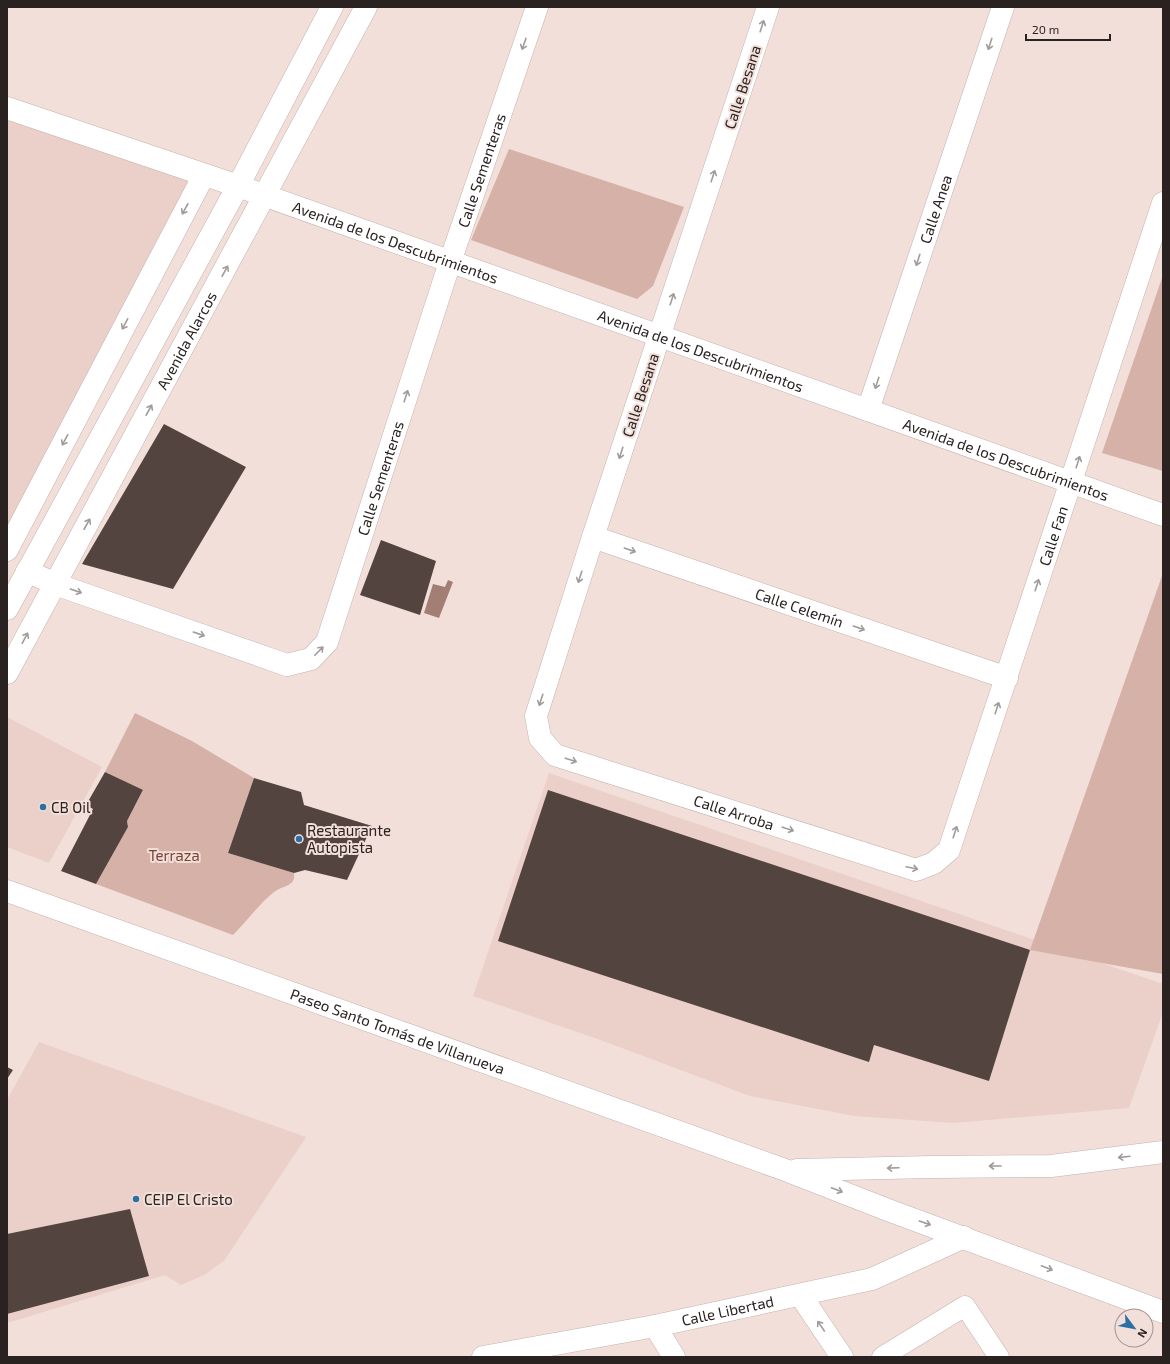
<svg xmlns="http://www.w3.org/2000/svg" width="1170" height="1364" font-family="'Exo 2',sans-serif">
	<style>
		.built { fill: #ead0c8 }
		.green { fill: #d5b1a8 }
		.water { fill: #a37e74 }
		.building { fill: #544440 }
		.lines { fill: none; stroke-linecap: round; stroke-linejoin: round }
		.pedestrian-casing { stroke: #c4b2ad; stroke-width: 21 }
		.minor-casing { stroke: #c4b2ad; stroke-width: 23 }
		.tertiary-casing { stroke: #c4b2ad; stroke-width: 23 }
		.pedestrian { stroke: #fff; stroke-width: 20 }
		.minor { stroke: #fff; stroke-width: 22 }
		.tertiary { stroke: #fff; stroke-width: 22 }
		.oneway { stroke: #9f9c9b }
		.poi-dot { fill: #2a70a4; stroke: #f2dfda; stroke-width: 1.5 }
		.labels { text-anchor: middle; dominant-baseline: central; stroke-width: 4; stroke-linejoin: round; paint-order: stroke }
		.street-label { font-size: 15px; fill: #292220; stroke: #f2dfda }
		.poi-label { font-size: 15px; fill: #292220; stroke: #f2dfda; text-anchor: start }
		.park-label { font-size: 15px; fill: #794336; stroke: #f2dfda }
	</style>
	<rect width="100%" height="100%" fill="#f2dfda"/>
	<path class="built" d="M7,106L204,175L7,551Z
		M7,717L102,767L49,863L7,847Z
		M549,773L1163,984V1012L1129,1108L953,1123L854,1116L750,1096L606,1042L473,996Z
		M39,1042L306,1137L224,1261L204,1275L181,1285L165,1275L7,1323V1100Z"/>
	<path class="green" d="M509,149L684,207L653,286L637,299L471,240Z
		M1163,275V471L1102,453Z
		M1163,573V974L1030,950Z
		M135,713L192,741L254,778L228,853L294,873C296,887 283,885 274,892C259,904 247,921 233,935L96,884L128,827L127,821L143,791L105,772Z"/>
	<path class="water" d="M448,580L453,582L439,618L424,613L433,584L445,587Z"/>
	<path class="building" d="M164,424L246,467L173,589L82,564Z
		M381,540L436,561L420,615L360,595Z
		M105,772L143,790L127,821L128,827L96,884L61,871L93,809L86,805Z
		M254,778L301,792L304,805L372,826L347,880L305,870L294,873L228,853Z
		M548,790L1030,950L989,1081L874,1045L869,1062L498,941Z
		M7,1067L13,1070L7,1079Z
		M130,1209L149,1276L7,1314V1234Z"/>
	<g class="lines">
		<defs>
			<path id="pedestrian" d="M882,1357L965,1306L999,1357"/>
			<g id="minor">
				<path id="s1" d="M768,7L593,537L536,716L540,738L555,755L916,870L934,863L949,850L1163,203"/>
				<path id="s2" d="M7,108L238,186L1163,515"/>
				<path id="s3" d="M868,410L1003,7"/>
				<path id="s4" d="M593,537L1007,678"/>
				<path d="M7,550L204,175"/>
				<path id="s5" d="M27,571L55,584L287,665L311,659L327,642L450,262L537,7"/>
				<path d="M7,609L238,186L332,7"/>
				<path id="s6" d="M7,673L366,7"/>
				<path d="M801,1296L842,1357"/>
				<path d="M655,1326L674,1357"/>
				<path id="s7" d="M483,1357L655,1326L872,1279L964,1237"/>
			</g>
			<g id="tertiary">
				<path id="s8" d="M7,891L788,1171L888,1210L1163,1312"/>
				<path d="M797,1170L932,1167L1051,1166L1163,1152"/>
			</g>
		</defs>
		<use href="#pedestrian" class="pedestrian-casing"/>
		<use href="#minor" class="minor-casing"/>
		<use href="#tertiary" class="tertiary-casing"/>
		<use href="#pedestrian" class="pedestrian"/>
		<use href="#minor" class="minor"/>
		<use href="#tertiary" class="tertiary"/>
	</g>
	<defs><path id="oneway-shaft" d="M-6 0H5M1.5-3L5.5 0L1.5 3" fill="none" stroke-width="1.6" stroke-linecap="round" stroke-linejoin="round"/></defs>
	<g class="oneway">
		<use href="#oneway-shaft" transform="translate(762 26) rotate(-72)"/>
		<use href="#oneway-shaft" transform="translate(524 44) rotate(109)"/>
		<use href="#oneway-shaft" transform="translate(990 44) rotate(108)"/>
		<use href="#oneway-shaft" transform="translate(713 176) rotate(-72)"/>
		<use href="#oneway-shaft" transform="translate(185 209) rotate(119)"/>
		<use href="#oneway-shaft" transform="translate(918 260) rotate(108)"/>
		<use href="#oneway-shaft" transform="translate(225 271) rotate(-61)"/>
		<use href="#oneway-shaft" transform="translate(672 299) rotate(-72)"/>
		<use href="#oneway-shaft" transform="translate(125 324) rotate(118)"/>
		<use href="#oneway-shaft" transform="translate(877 383) rotate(108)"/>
		<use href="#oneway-shaft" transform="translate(406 396) rotate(-72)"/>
		<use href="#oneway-shaft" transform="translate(149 410) rotate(-61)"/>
		<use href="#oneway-shaft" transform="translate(65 440) rotate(118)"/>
		<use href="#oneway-shaft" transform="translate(621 453) rotate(108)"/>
		<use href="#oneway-shaft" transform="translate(1078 462) rotate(-72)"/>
		<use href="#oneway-shaft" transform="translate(87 524) rotate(-61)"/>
		<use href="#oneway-shaft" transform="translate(630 550) rotate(19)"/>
		<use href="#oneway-shaft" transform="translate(580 577) rotate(108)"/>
		<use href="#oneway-shaft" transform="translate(1037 585) rotate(-72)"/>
		<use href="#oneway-shaft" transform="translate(76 591) rotate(19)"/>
		<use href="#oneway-shaft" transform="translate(859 628) rotate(19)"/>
		<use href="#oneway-shaft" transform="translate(199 634) rotate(19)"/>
		<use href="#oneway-shaft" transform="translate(25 638) rotate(-62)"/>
		<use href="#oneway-shaft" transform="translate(319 651) rotate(-45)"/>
		<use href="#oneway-shaft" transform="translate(541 700) rotate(108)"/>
		<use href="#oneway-shaft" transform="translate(997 708) rotate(-72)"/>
		<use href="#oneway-shaft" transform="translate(571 760) rotate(18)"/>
		<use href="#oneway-shaft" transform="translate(788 829) rotate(18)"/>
		<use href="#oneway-shaft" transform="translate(955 832) rotate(-72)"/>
		<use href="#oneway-shaft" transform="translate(912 868) rotate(12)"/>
		<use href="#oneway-shaft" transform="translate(1124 1157) rotate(173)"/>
		<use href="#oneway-shaft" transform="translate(995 1166) rotate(180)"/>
		<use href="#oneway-shaft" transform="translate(893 1168) rotate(178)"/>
		<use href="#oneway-shaft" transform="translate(837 1190) rotate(21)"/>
		<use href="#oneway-shaft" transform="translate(925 1223) rotate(19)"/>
		<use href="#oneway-shaft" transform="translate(1047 1268) rotate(21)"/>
		<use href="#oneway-shaft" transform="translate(821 1326) rotate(-124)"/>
	</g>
	<g class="poi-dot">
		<circle cx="43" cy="807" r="4"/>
		<circle cx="299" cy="839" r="4"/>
		<circle cx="136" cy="1199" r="4"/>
	</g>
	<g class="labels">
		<g class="street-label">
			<text transform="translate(742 87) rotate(-72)">Calle Besana</text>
			<text stroke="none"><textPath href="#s5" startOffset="821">Calle Sementeras</textPath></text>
			<text stroke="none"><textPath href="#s3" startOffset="212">Calle Anea</textPath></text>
			<text stroke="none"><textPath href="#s2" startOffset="411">Avenida de los Descubrimientos</textPath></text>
			<text stroke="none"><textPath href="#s6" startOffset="378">Avenida Alarcos</textPath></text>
			<text stroke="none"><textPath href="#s2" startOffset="735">Avenida de los Descubrimientos</textPath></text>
			<text transform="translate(640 395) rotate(-72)">Calle Besana</text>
			<text stroke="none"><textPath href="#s2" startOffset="1059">Avenida de los Descubrimientos</textPath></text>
			<text stroke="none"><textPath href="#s5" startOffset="497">Calle Sementeras</textPath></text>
			<text stroke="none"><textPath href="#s1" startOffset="1540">Calle Fan</textPath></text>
			<text stroke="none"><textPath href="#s4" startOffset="218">Calle Celemín</textPath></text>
			<text stroke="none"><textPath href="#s1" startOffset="979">Calle Arroba</textPath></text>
			<text stroke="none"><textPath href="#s8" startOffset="415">Paseo Santo Tomás de Villanueva</textPath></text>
			<text stroke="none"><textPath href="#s7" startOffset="249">Calle Libertad</textPath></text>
		</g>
		<g class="poi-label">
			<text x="51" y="807">CB Oil</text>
			<text x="307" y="830">Restaurante<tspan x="307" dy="17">Autopista</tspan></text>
			<text x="144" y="1199">CEIP El Cristo</text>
		</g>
		<g class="park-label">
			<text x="174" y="855">Terraza</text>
		</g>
	</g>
	<rect width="1170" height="1364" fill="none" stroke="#292220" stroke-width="16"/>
	<g transform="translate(1134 1328) rotate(122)"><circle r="19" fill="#f2dfda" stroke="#a29390"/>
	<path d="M0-3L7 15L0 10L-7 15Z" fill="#2a70a4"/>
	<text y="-6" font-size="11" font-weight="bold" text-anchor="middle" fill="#292220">N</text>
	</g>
	<path d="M1026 34v6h84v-6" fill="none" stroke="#292220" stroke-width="2"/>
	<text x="1032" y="34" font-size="12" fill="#292220" stroke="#f2dfda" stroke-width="3" paint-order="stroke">20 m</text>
</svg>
